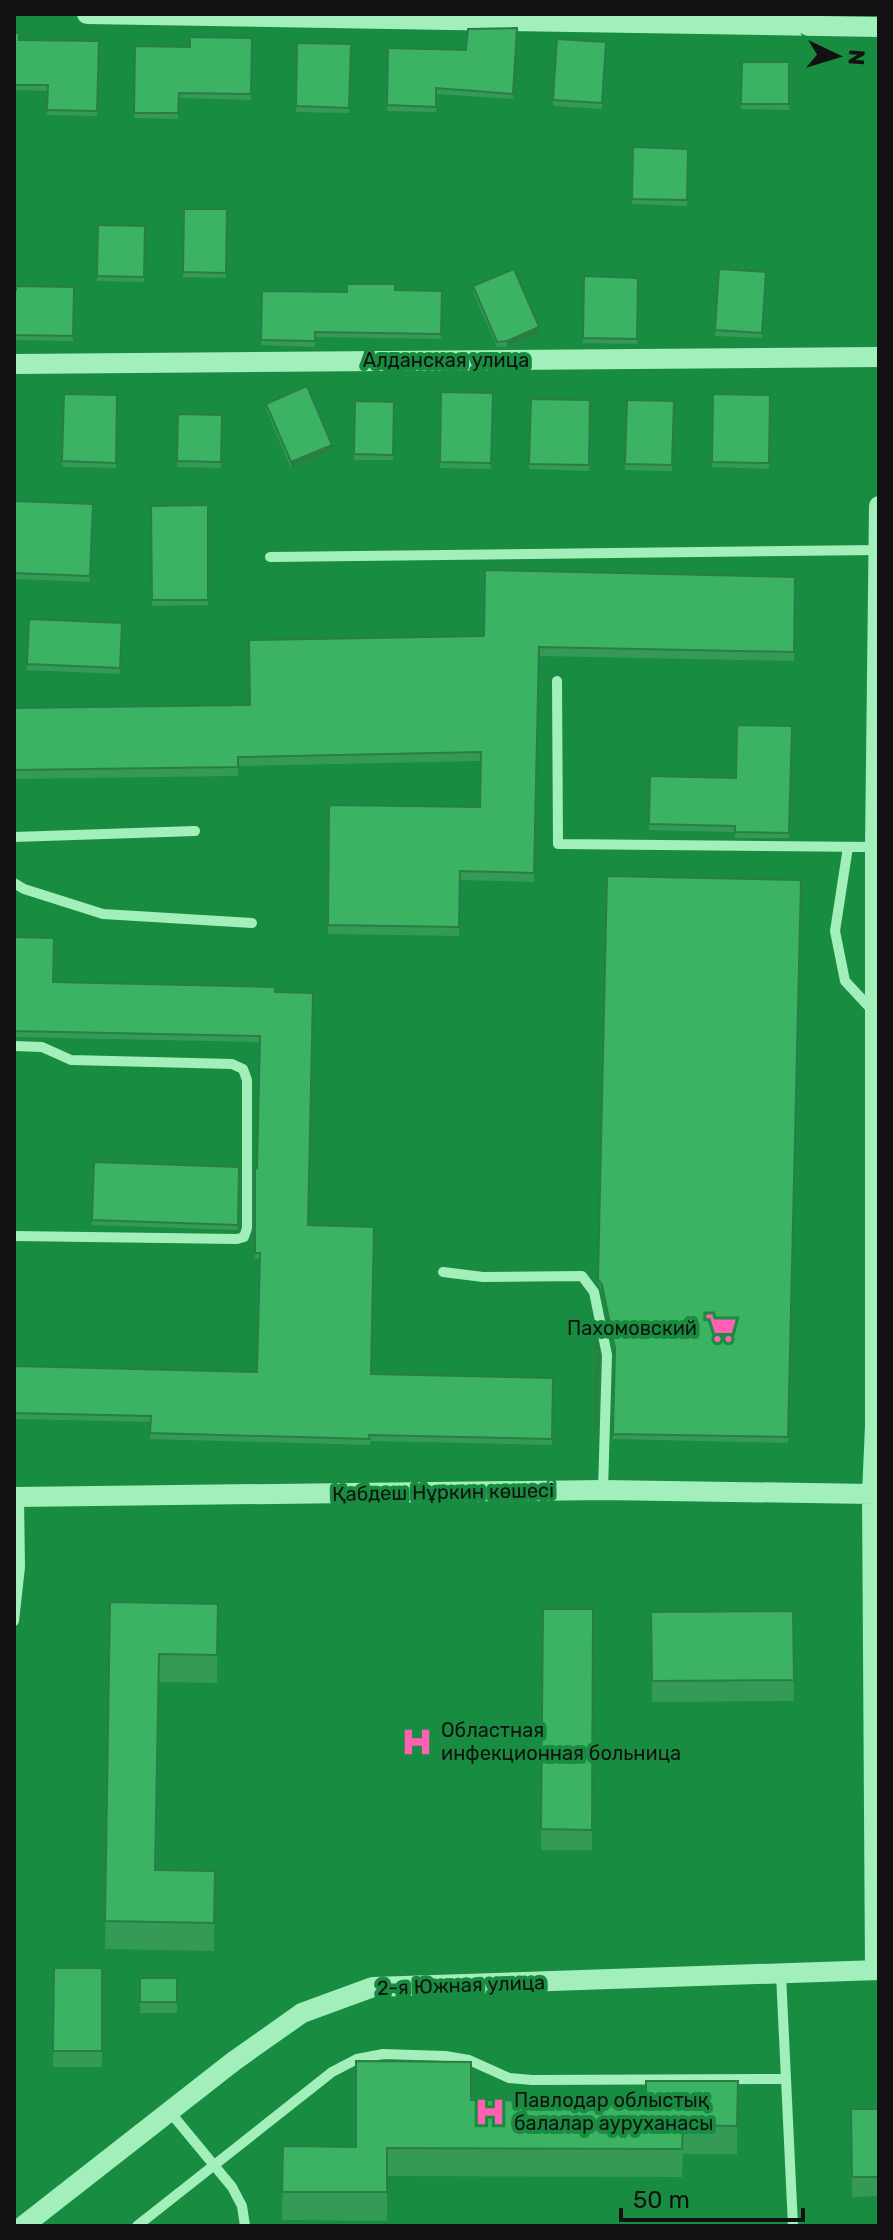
<svg xmlns="http://www.w3.org/2000/svg" width="893" height="2240" font-family="Rubik,sans-serif">
	<style>
		.lines { fill: none; stroke-linecap: round; stroke-linejoin: round }
		.lane { stroke: #a2efbb; stroke-width: 10 }
		.street { stroke: #a2efbb; stroke-width: 20 }
		.wall { fill: #349a55 }
		.shaded-wall { fill: #2a7d45 }
		.building { fill: #3cb363; stroke: #2a7d45; stroke-width: 2 }
		.labels { text-anchor: middle; dominant-baseline: central; stroke-width: 8; stroke-linejoin: round; paint-order: stroke }
		.street-label { font-size: 20px; fill: #111; stroke: #188c40 }
		.poi-label { font-size: 20px; fill: #111; stroke: #188c40; text-anchor: start }
	</style>
	<rect width="100%" height="100%" fill="#188c40"/>
	<g class="lines">
		<path class="lane" d="M270,557L879,550
			M557,681L558,844L875,847
			M14,837L195,831
			M848,847L835,931L845,981L873,1011
			M14,883L24,889L103,914L252,923
			M14,1046L42,1047L71,1060L232,1064L243,1069L247,1080V1228L244,1237L237,1239L14,1236
			M443,1272L483,1277L582,1276L594,1292L607,1355L603,1490
			M14,1621L20,1567L19,1497
			M781,1974L793,2226
			M170,2112L232,2187L242,2206L245,2226
			M137,2226L332,2072L357,2059L383,2054L445,2056L469,2060L509,2078L532,2080L786,2079"/>
		<path class="street" d="M87,14L879,27
			M14,364L879,357
			M14,1497L603,1490L872,1494
			M875,1970L872,1494L875,1426V847L879,506
			M23,2226L234,2061L302,2013L373,1987L879,1970"/>
	</g>
	<path class="wall" d="M517,28L513,99L436,94V112L387,111L388,48L466,50Z
		M14,33L19,40L99,41L97,116L47,115L48,91L14,90Z
		M252,38L251,100L179,98L178,119L134,118L135,46L190,47Z
		M557,39L606,42L602,109L553,106Z
		M297,43L351,44L349,113L296,112Z
		M742,62H789V110L741,109Z
		M633,147L688,149L687,206L632,204Z
		M184,209H227L226,278L183,277Z
		M98,225L145,226L144,282L97,281Z
		M719,269L766,272L762,338L715,336Z
		M584,276L638,278L637,344L583,343Z
		M473,286L539,333L507,347H497L473,292Z
		M74,287L73,341L14,340V290Z
		M395,290L442,291L441,339L315,337V347L261,345L262,291L347,292Z
		M441,392L493,393L491,469L440,468Z
		M64,394L117,395L116,468L62,467Z
		M713,394L770,395L769,469L712,467Z
		M531,399L590,400L589,471L529,469Z
		M627,400L674,401L672,471L625,470Z
		M355,401L394,402L393,460H354Z
		M266,404L332,450L291,468L266,409Z
		M178,414L222,415L221,468L177,467Z
		M14,501L93,504L90,582L14,579Z
		M208,505V605L152,606L151,506Z
		M795,577L794,661L539,656L534,882L460,880L459,936L328,934L329,805L480,807L481,761L238,766V776L14,779V708L250,705L484,636Z
		M29,619L122,623L120,674L27,670Z
		M792,726L789,838H735V832L649,830L650,776L736,778Z
		M607,876L801,880L788,1443L613,1439L615,1353L602,1290L598,1284Z
		M14,937L53,982L275,992L308,1225L371,1374L553,1378L552,1445L370,1441V1445L150,1439L151,1422L14,1419V1366L257,1372L260,1259H255V1167L257,1168L260,1042L14,1037Z
		M94,1162L239,1167L238,1230L92,1225Z
		M110,1602L218,1604L217,1683L159,1682L156,1870L215,1871L214,1951L105,1949Z
		M543,1609H593L592,1850H541Z
		M793,1611L794,1701L652,1702L651,1612Z
		M54,1968H102V2067H53Z
		M140,1978H177V2013H140Z
		M738,2081L737,2154H683L682,2177L387,2176V2221L282,2220L283,2146L356,2147L471,2100L646,2101Z
		M851,2109H879V2196L852,2197Z"/>
	<path class="shaded-wall" d="M539,327V333L507,347V341Z
		M332,445V450L291,468V462Z"/>
	<path class="building" d="M517,28L513,94L436,88V107L387,105L388,48L466,50L468,29Z
		M14,33H19V40L99,41L97,111L47,110L48,85H14Z
		M190,37L252,38L251,94L179,93L178,113H134L135,46L190,47Z
		M557,39L606,42L602,103L553,100Z
		M297,43L351,44L349,108L296,106Z
		M742,62H789V104H741Z
		M633,147L688,149L687,200L632,199Z
		M184,209H227L226,273L183,272Z
		M98,225L145,226L144,277L97,276Z
		M514,269L539,327L507,341L497,342L473,286Z
		M719,269L766,272L762,333L715,330Z
		M584,276L638,278L637,339L583,338Z
		M347,284H395V290L442,291L441,334L315,332V341L261,340L262,291L347,292Z
		M16,286L74,287L73,336L14,335V290H16Z
		M307,386L332,445L291,462L266,404Z
		M441,392L493,393L491,463L440,462Z
		M64,394L117,395L116,463L62,461Z
		M713,394L770,395L769,463L712,462Z
		M531,399L590,400L589,465L529,464Z
		M627,400L674,401L672,465L625,464Z
		M355,401L394,402L393,455L354,454Z
		M178,414L222,415L221,462L177,461Z
		M14,501L93,504L90,576L14,573Z
		M208,505V600H152L151,506Z
		M485,570L795,577L794,652L539,647L534,873L460,871L459,927L328,925L329,805L480,807L481,752L238,757V767L14,770V708L250,705L249,640L484,636Z
		M29,619L122,623L120,668L27,664Z
		M737,725L792,726L789,833L735,832V826L649,824L650,776L736,778Z
		M607,876L801,880L788,1437L613,1434L615,1348L602,1285L598,1279Z
		M14,937L54,938L53,982L275,987V992L313,993L308,1225L374,1227L371,1374L553,1378L552,1439L369,1435L370,1439L150,1433L151,1416L14,1413V1366L257,1372L260,1253H255V1167L257,1168L260,1036L14,1031Z
		M94,1162L239,1167L238,1225L92,1220Z
		M597,1340L599,1350L595,1433Z
		M110,1602L218,1604L217,1655L159,1654L155,1870L215,1871L214,1923L105,1921Z
		M543,1609H593L592,1830L541,1829Z
		M793,1611L794,1680L652,1681L651,1612Z
		M54,1968H102V2051H53Z
		M140,1978H177V2002H140Z
		M356,2061L471,2062V2100L646,2101V2081H738L737,2126L683,2125L682,2149L387,2148V2192H282L283,2146L356,2147Z
		M851,2109H879V2177H852Z"/>
	<defs>
		<symbol id="supermarket-bare" viewBox="-9 -9 18 18"><path d="M-6-5.5h2.5l.6 2H6L4.5 2H-2.5L-4.4-4H-6ZM-1.5 3.2a1.3 1.3 0 1 0 .1 0ZM3 3.2a1.3 1.3 0 1 0 .1 0Z" fill="#ff60b1" stroke="#188c40" stroke-width="2.5" paint-order="stroke"/></symbol>
		<symbol id="hospital-bare" viewBox="-9 -9 18 18"><path d="M-5-5h3v3.5h4V-5h3V5h-3V1.5h-4V5h-3Z" fill="#ff60b1" stroke="#188c40" stroke-width="2.5" paint-order="stroke"/></symbol>
	</defs>
	<g fill-rule="evenodd">
		<use href="#supermarket-bare" x="699" y="1306" width="44" height="44"/>
		<use href="#hospital-bare" x="395" y="1720" width="44" height="44"/>
		<use href="#hospital-bare" x="468" y="2090" width="44" height="44"/>
	</g>
	<g class="labels">
		<g class="street-label">
			<text x="446" y="360">Алданская улица</text>
			<text transform="translate(443 1492) rotate(-1)">Қабдеш Нұркин көшесі</text>
			<text transform="translate(461 1985) rotate(-2)">2-я Южная улица</text>
		</g>
		<g class="poi-label">
			<text x="697" y="1328" text-anchor="end">Пахомовский</text>
			<text x="441" y="1730">Областная<tspan x="441" dy="23">инфекционная больница</tspan></text>
			<text x="514" y="2100">Павлодар облыстық<tspan x="514" dy="23">балалар ауруханасы</tspan></text>
		</g>
	</g>
	<rect width="893" height="2240" fill="none" stroke="#111111" stroke-width="32"/>
	<g transform="translate(837 56) rotate(94)" stroke="#188c40" stroke-width="6" paint-order="stroke">
	<path d="M0-6L14 30L0 20L-14 30Z" fill="#111111"/>
	<text y="-12" font-size="22" font-weight="bold" text-anchor="middle" fill="#111111">N</text>
	</g>
	<path d="M621 2208v12h182v-12" fill="none" stroke="#111111" stroke-width="4"/>
	<text x="633" y="2208" font-size="24" fill="#111111" stroke="#188c40" stroke-width="6" paint-order="stroke">50 m</text>
</svg>
